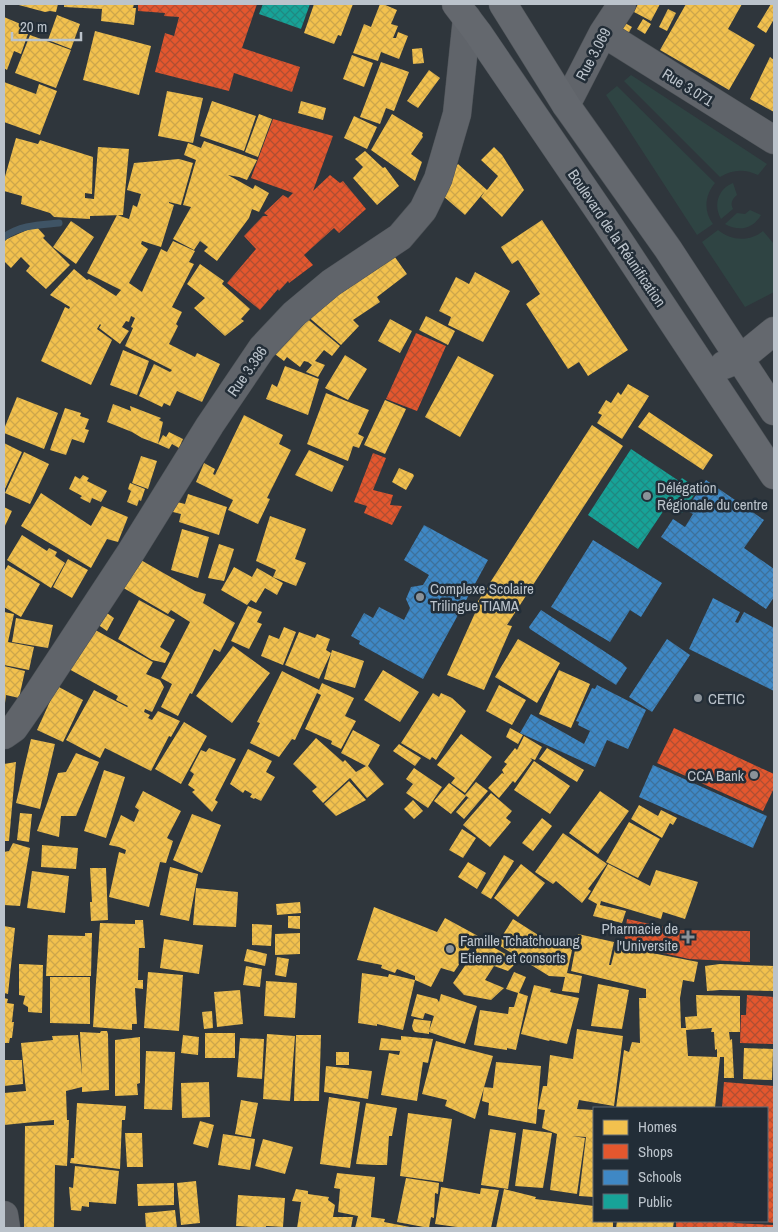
<svg xmlns="http://www.w3.org/2000/svg" width="778" height="1232" font-family="'Archivo Narrow',sans-serif">
	<style>
		.garden { fill: #2f4443 }
		.homes { fill: url(#homes-cross-hatch); fill-rule: evenodd }
		.shops { fill: url(#shops-cross-hatch) }
		.schools { fill: url(#schools-cross-hatch) }
		.public { fill: url(#public-cross-hatch) }
		.lines { fill: none; stroke-linecap: round; stroke-linejoin: round }
		.stream { stroke: #3f5465; stroke-width: 7 }
		.street-casing { stroke: #4d5257; stroke-width: 29 }
		.secondary-casing { stroke: #4d5257; stroke-width: 29 }
		.street { stroke: #60646a; stroke-width: 28 }
		.secondary { stroke: #64686e; stroke-width: 28 }
		.poi-dot { fill: #8a9299; stroke: #222d37; stroke-width: 2 }
		.labels { text-anchor: middle; dominant-baseline: central; stroke-width: 5; stroke-linejoin: round; paint-order: stroke }
		.street-label { font-size: 15px; fill: #bbc3cb; stroke: #222d37 }
		.poi-label { font-size: 15px; fill: #bbc3cb; stroke: #222d37; text-anchor: start }
	</style>
	<defs>
		<pattern id="homes-cross-hatch" width="8" height="8" patternUnits="userSpaceOnUse" patternTransform="scale(1.25)"><rect width="8" height="8" fill="#f2c14e"/><path d="M0 0l8 8M0 8l8-8" fill="none" stroke="#cda64b"/></pattern>
		<pattern id="shops-cross-hatch" width="8" height="8" patternUnits="userSpaceOnUse" patternTransform="scale(1.25)"><rect width="8" height="8" fill="#e4572e"/><path d="M0 0l8 8M0 8l8-8" fill="none" stroke="#b04e32"/></pattern>
		<pattern id="schools-cross-hatch" width="8" height="8" patternUnits="userSpaceOnUse" patternTransform="scale(1.25)"><rect width="8" height="8" fill="#3f88c5"/><path d="M0 0l8 8M0 8l8-8" fill="none" stroke="#3d719c"/></pattern>
		<pattern id="public-cross-hatch" width="8" height="8" patternUnits="userSpaceOnUse" patternTransform="scale(1.25)"><rect width="8" height="8" fill="#17a398"/><path d="M0 0l8 8M0 8l8-8" fill="none" stroke="#1f8981"/></pattern>
	</defs>
	<rect width="100%" height="100%" fill="#2f363c"/>
	<path class="garden" d="M631,75L767,164L758,175C745,169 733,169 720,177L624,81Z
		M617,86L715,183C705,195 703,211 713,224L697,235L606,95Z
		M733,183L737,195C732,199 730,203 733,209L721,219C713,205 718,189 733,183Z
		M750,210L761,215C753,229 739,232 725,224L737,213L745,214Z
		M718,230C731,241 750,242 763,231L774,244V292L745,307L702,242Z"/>
	<path class="homes" d="M15,4H58L56,12L50,11L45,12Z
		M64,4H134L133,8H136L134,25L101,21L102,9L64,7Z
		M314,4H353L341,36L338,35L334,44L304,33Z
		M380,4H383L397,10L391,24L398,26L393,38H396L398,32L408,36L399,59L381,52L378,61L353,53L364,24L371,27Z
		M638,4H660L651,21L634,12Z
		M686,4H742L728,29L755,45L729,90L660,50Z
		M771,4H774V19L766,33L757,27Z
		M668,9L676,13L667,31L659,27Z
		M57,15L80,24L71,49L48,40Z
		M4,17L30,28L21,54L14,51L7,70L4,68Z
		M643,19L651,24L645,34L637,29Z
		M625,23L632,27L628,34L621,31Z
		M95,31L151,46L139,95L83,80Z
		M30,35L71,50L56,88L15,73Z
		M422,48L424,63L413,64L412,49Z
		M352,55L373,63L364,87L343,79Z
		M770,57L774,60V112L750,99Z
		M381,62L409,72L394,111L386,108L380,124L360,117Z
		M429,70L440,78L418,108L407,101Z
		M4,82L36,94L39,84L57,91L40,135L4,122Z
		M167,91L203,98L193,143L158,136Z
		M212,101L256,116L244,151L200,136Z
		M301,101L326,108L323,120L298,113Z
		M259,114L272,119L258,157L245,152Z
		M392,114L423,133L422,135L423,137L411,154L422,162L415,181L371,150Z
		M354,116L377,127L367,149L344,138Z
		M16,138L38,144L40,140L93,157L92,194L85,193V198L94,199L98,147L129,149L123,215L90,216V219L54,217L50,213L21,204L22,196L4,191V180Z
		M204,141L257,160L247,180L239,177L228,175L253,189L255,185L269,193L259,212L252,209L249,218L217,261L204,251L208,247L200,241L194,250L173,239L191,207L183,205L196,160L184,155L188,143L201,148Z
		M494,147L502,155L524,190L502,217L481,197L485,191L465,215L435,189L458,164L487,190L498,176L481,160Z
		M365,151L383,168L385,167L399,186L377,205L353,178L363,167L355,159Z
		M179,159L193,163L181,205L169,202V203L174,205L161,247L142,241L141,244L148,249L129,283L142,292L161,249L167,252L173,241L195,251L189,262L194,264L172,307L182,312L176,324L178,326L169,344L195,357L197,353L220,364L202,402L177,391L170,406L164,403L162,407L139,396L154,364L170,372L172,370L125,346L133,328L131,327L135,318L131,316L129,322L126,321L122,327L129,331L120,344L99,328L101,325L100,324L97,329L112,340L91,385L41,361L65,307L69,309L70,307L50,295L74,269L87,280L89,279L116,296L121,290L87,273L117,215L129,219L133,205L137,207L141,194L127,190L134,163Z
		M542,220L628,350L588,376L579,362L568,369L526,304L540,294L518,260L512,264L501,247Z
		M71,221L94,237L76,264L53,247Z
		M36,226L45,236L43,238L70,265L46,289L26,271L30,266L21,257L11,268L4,261V242L7,239Z
		M392,253L407,274L377,297L380,302L353,320L359,326L341,345L305,314Z
		M200,264L224,281L222,284L250,309L241,319L244,321L225,336L194,308L205,298L187,284Z
		M475,272L510,291L483,342L448,325L451,317L439,311L456,277L469,284Z
		M304,316L340,346L332,356L324,350L315,361L325,365L318,377L306,372L312,365L308,362L304,361L300,367L287,357L284,361L267,348Z
		M426,316L455,331L448,345L419,330Z
		M390,319L412,331L400,353L378,341Z
		M123,350L149,361L137,395L110,385Z
		M345,355L367,369L348,400L325,388Z
		M458,356L494,375L460,437L425,417Z
		M285,366L319,379L308,415L266,399L272,384L277,387Z
		M628,384L649,396L622,439L597,423L602,415L598,413L606,400L611,403L618,392L621,395Z
		M326,393L369,410L358,434L364,437L359,448L353,446L348,461L307,444Z
		M17,397L58,413L44,449L4,433V429Z
		M385,400L406,409L385,454L364,445Z
		M113,404L131,411L130,406L161,418L159,420L163,422L158,444L142,438L132,432L107,422Z
		M65,408L81,413L80,416L89,419L85,429L89,430L84,443L72,439L66,455L50,450Z
		M649,412L713,455L703,470L638,427Z
		M244,415L283,435L279,444L291,450L267,498L270,499L258,524L228,510L233,500L196,482L204,463L215,469L213,474L215,475Z
		M592,425L623,446L507,625L512,626L484,690L447,675L475,613L471,612Z
		M169,432L183,439L179,448L172,444L169,449L158,444L163,435L166,437Z
		M4,443L22,452L4,491Z
		M309,450L344,466L332,492L295,475Z
		M24,452L49,464L30,504L5,493Z
		M141,456L157,461L148,489L132,483Z
		M399,468L413,474L414,476L406,490L392,482Z
		M83,475L89,478L87,481L107,491L101,502L92,498L90,503L80,498L82,496L69,489L75,476L80,479Z
		M130,483L145,489L141,501L139,500L137,506L127,502L131,491L128,489Z
		M41,493L91,526L102,506L128,517L118,542L107,539L91,568L21,526Z
		M188,494L227,507L219,535L179,522L181,514L173,512L177,502L185,504Z
		M4,507L12,511L4,528Z
		M270,516L306,529L295,559L306,563L296,586L273,577L276,570L256,561Z
		M182,529L209,537L198,578L171,570Z
		M22,535L47,551L49,548L57,552L55,556L65,563L51,588L7,560Z
		M219,544L234,549L224,581L208,578Z
		M132,555L195,591L206,594L203,603L235,623L220,652L214,649L192,694L190,693L178,716L161,707L172,684L161,678L190,622L171,610L168,614L115,583Z
		M68,559L88,570L72,598L53,587Z
		M8,565L40,584L21,617L4,607V572Z
		M234,567L252,577L257,568L283,583L277,595L265,588L256,603L251,600L247,605L221,590Z
		M139,600L175,620L160,647L170,653L165,663L152,660L118,639Z
		M248,606L262,612L257,622L262,624L249,649L231,641Z
		M104,611L114,618L107,631L97,624Z
		M4,612L14,614L8,642L34,647L29,670L4,665Z
		M16,618L53,625L48,648L12,642Z
		M90,627L153,662L146,674L160,680L164,687L152,712L145,709L144,712L150,715L148,718L152,720L158,711L180,721L171,737L169,736L151,771L105,748L100,758L66,740L94,690L127,707L128,706L116,700L118,696L67,668Z
		M284,627L296,632L283,665L261,656L269,635L279,639Z
		M299,632L315,638L317,634L330,639L326,650L331,653L319,679L285,665Z
		M518,639L560,663L537,703L495,677Z
		M233,646L270,673L232,723L196,696Z
		M332,650L364,661L355,688L324,679Z
		M4,666L25,671L19,698L6,695L5,703Z
		M383,670L419,692L400,722L364,700Z
		M559,670L590,684L571,728L539,714Z
		M282,671L319,690L322,683L354,698L345,716L356,721L341,749L331,744L332,741L305,729L321,695L317,693L295,740L292,739L279,757L250,743L260,723L257,722Z
		M499,685L526,700L512,725L486,711Z
		M57,686L83,700L63,742L37,730Z
		M433,693L439,697L441,693L452,698L466,711L436,760L432,757L430,760L401,743Z
		M184,722L207,736L181,784L155,769Z
		M510,728L523,735L518,744L506,737Z
		M353,730L380,745L368,766L384,784L367,798L350,778L323,803L312,791L317,787L293,764L316,738L343,762L345,760L356,772L366,766L341,753Z
		M461,734L492,757L465,793L451,783L455,778L437,765Z
		M524,736L542,747L535,760L530,758L532,760L515,783L513,781L499,798L488,788L502,773L504,774L502,770L507,764L504,762L515,748L517,750Z
		M31,739L55,744L40,809L16,803Z
		M399,744L421,758L415,766L393,751Z
		M209,748L236,759L215,800L218,802L212,812L192,792L195,790L188,785L194,774L190,771L201,750L206,752Z
		M547,748L584,770L577,782L539,759Z
		M248,749L272,761L266,772L275,777L261,801L255,798L254,799L250,797L252,794L245,790L243,793L230,784Z
		M76,753L99,762L76,816H61L59,837L37,831L58,773L66,772Z
		M534,761L570,786L550,814L514,790Z
		M16,762L9,841H4V764Z
		M414,768L442,787L428,808L406,793L413,784L406,779Z
		M104,770L125,777L106,838L84,831Z
		M349,781L366,800L336,816L324,804Z
		M476,782L488,791L464,819L456,812L468,798L470,799L465,795Z
		M449,783L466,796L451,814L434,801Z
		M143,791L181,811L167,838L173,841L166,863L160,862L149,907L109,897L119,852L125,854L126,850L119,847L109,845L121,815L134,822L139,810L135,807Z
		M600,791L629,811L598,854L569,833Z
		M491,793L512,811L506,818L511,822L490,847L463,825Z
		M413,800L423,811L414,819L404,809Z
		M639,805L658,816L661,810L677,818L673,825L670,823L662,838L631,819Z
		M20,813L32,814L29,842L17,840Z
		M192,814L221,825L202,873L173,860Z
		M542,818L552,826L533,851L522,843Z
		M629,822L660,839L638,878L606,862Z
		M462,829L476,838L463,858L449,850Z
		M563,833L607,864L588,889L591,891L582,903L556,881L553,884L535,872Z
		M13,843L30,848L20,906L4,905V852L9,851Z
		M42,845L78,848L76,869L41,867Z
		M504,855L514,861L491,899L481,893Z
		M468,862L486,873L477,889L458,877Z
		M521,864L545,883L518,917L494,898Z
		M608,864L650,886L656,870L698,882L685,919L663,912L661,919L601,901L600,905L626,911L622,923L593,916L597,904L588,899Z
		M170,867L198,874L189,921L160,915Z
		M90,868H106L108,920L91,921L90,902H92Z
		M32,871L69,876L65,913L27,908Z
		M196,888L238,892L236,927L193,925Z
		M300,902L301,913L277,915L276,904Z
		M374,907L437,932L445,918L478,936L454,972L441,968L431,987L415,980V976L397,969L395,973L381,968L382,965L357,960Z
		M288,916H300V929L288,928Z
		M513,919L557,947L558,942L573,946L567,973L582,976L579,993L562,991L565,977L549,976L497,944Z
		M135,920H143L145,948H139L138,980H143V989L135,988L137,1024H132V1030L93,1027L100,923L135,924Z
		M252,924L272,925L271,946L252,945Z
		M4,926L15,928L8,994L4,993Z
		M85,933H92L91,976H46L48,935L85,936Z
		M300,933V954L275,955V934Z
		M578,934L614,942L609,965H611L616,946L698,962L694,982L683,980L680,998L681,1028H686L685,1017L697,1016L696,995L740,996V1032H729L730,1040L732,1039L734,1078H724V1057H720L715,1108H670L656,1107V1108H616L624,1050L629,1052L632,1042L640,1043L639,998H646V989L571,971ZM712,1028L711,1032H714L715,1050L717,1049V1057L688,1056L686,1030Z
		M164,939L203,945L199,974L160,968Z
		M482,941L518,961L508,971L494,966L485,980L504,988L491,1000L464,995L453,983Z
		M247,949L267,954L265,966L244,961Z
		M277,957L289,959L286,977L275,975Z
		M19,964L43,965L42,1013L28,1012V1007L23,1004L25,996L19,995Z
		M720,964L774,966V991L720,990L707,991L705,966Z
		M246,966L262,969L260,987L243,985Z
		M148,972L183,975L179,1031L144,1028Z
		M514,972L526,977L519,993L528,996L516,1050L507,1048V1050L474,1045L480,1010L508,1014L509,1007H514L518,993L506,989Z
		M362,973L388,977L389,974L415,980L403,1030L377,1024V1026L358,1023Z
		M50,977H90V1024L50,1023Z
		M266,981L297,983L295,1018L264,1016Z
		M598,984L629,990L622,1029L591,1026Z
		M534,985L551,989L550,992L579,998L567,1044L550,1040L549,1041L521,1034Z
		M240,990L243,1024L217,1027L214,992Z
		M417,994L437,999L439,1002L441,994L477,1006L465,1044L429,1032V1034L415,1032L413,1030L412,1026L414,1019L431,1021L429,1031L434,1016L425,1013L423,1019L411,1016Z
		M4,998L8,999L7,1003L14,1004L12,1022H14L12,1038H10L9,1043H4Z
		M212,1011L213,1028L204,1029L202,1012Z
		M577,1029L623,1036L614,1106L579,1100L577,1109L594,1110V1197L579,1196L586,1137L572,1136L585,1138L577,1194L550,1190L557,1134L542,1128L545,1110L538,1109L543,1086H547L550,1055L573,1059Z
		M101,1031H107L108,1034L109,1090L82,1092V1087L66,1091L67,1120H69L67,1166L55,1165L54,1228H24L25,1126L54,1125V1120L4,1125V1093L26,1091L21,1043L53,1040L52,1036L78,1035L82,1075L80,1032L100,1033Z
		M205,1033H235V1058H205Z
		M267,1034L295,1036L290,1101L263,1099Z
		M183,1035L199,1037L198,1055L181,1053Z
		M296,1035H321L319,1101H294Z
		M401,1036L433,1039L428,1063L423,1062L417,1101L381,1095L389,1053L399,1055L400,1051L379,1050L381,1038L401,1040Z
		M140,1037V1083L137,1084L138,1095L115,1096V1040Z
		M240,1038L264,1039L262,1079L237,1077Z
		M436,1041L493,1056L475,1119L445,1106L447,1100L422,1094Z
		M744,1048L773,1049L772,1080L743,1079Z
		M146,1051L175,1052L172,1110L144,1109Z
		M336,1052H349V1065H336Z
		M4,1060H22L23,1084L4,1086Z
		M496,1062L541,1066L536,1124L488,1115L489,1103L482,1101L484,1087L493,1088Z
		M326,1066L372,1071L368,1099L324,1092Z
		M209,1082L210,1117L182,1118L181,1083Z
		M329,1097L360,1102L350,1168L320,1164Z
		M241,1100L258,1103L251,1137L235,1134Z
		M77,1103L126,1106L125,1120H122L120,1169L70,1163L71,1158H74Z
		M366,1103L397,1108L392,1136H389L387,1165H376L356,1164Z
		M408,1113L452,1119L443,1182L400,1176Z
		M200,1121L214,1125L208,1148L193,1144Z
		M490,1129L516,1133L508,1189L481,1185Z
		M523,1129L552,1133L543,1188L515,1186Z
		M125,1133H142L143,1167H127Z
		M223,1134L255,1139L250,1170L218,1165Z
		M263,1139L293,1147L285,1174L255,1166Z
		M75,1166L119,1171L116,1204L89,1202V1207L82,1206L81,1211L71,1210L69,1187L73,1188Z
		M337,1173L375,1177L371,1217L385,1219L384,1222L410,1227L409,1228H355L358,1216L338,1212L340,1189L334,1188Z
		M406,1178L439,1183L438,1194L435,1193L434,1218L431,1217L429,1228L397,1222Z
		M196,1181L200,1223L181,1225L177,1183Z
		M174,1183V1205L138,1206L137,1184Z
		M441,1187L480,1194L481,1188L499,1190L491,1228H464L435,1224Z
		M296,1189L308,1191V1194L329,1197L328,1200L335,1205L333,1217H353L351,1228H297L301,1202L292,1201Z
		M504,1189L536,1197L535,1199L594,1206V1221H613V1228H496Z
		M238,1195L285,1198L283,1227L266,1226V1228L236,1226Z
		M175,1210L177,1228H146L145,1213Z
		M617,1221H674L673,1228H616Z"/>
	<path class="shops" d="M138,4H257L242,48L300,67L292,92L234,73L229,91L155,72L165,33L174,36L179,17L164,16L165,13L138,11Z
		M273,119L333,136L313,191L330,175L340,183L343,181L366,209L339,233L334,228L304,255L313,265L289,283L288,281L279,291L278,289L260,310L227,283L256,249L244,236L263,216H268L264,213L283,195L288,198L293,193L251,178Z
		M416,333L446,346L417,411L386,399Z
		M373,453L386,458L373,490L393,495L390,505L402,506L392,525L364,513L367,506L354,502Z
		M674,728L774,774V788L763,811L657,763Z
		M627,919L678,930L750,931V962L689,959L624,944Z
		M747,995L774,997V1044L740,1043L741,1015H746Z
		M724,1082L774,1086V1223L767,1222V1108H722Z
		M676,1221H735L734,1223L774,1225V1228H676Z"/>
	<path class="schools" d="M706,480L764,520L744,548L774,569V597L766,609L661,537L673,519L685,527L693,514L686,510Z
		M424,525L488,560L423,679L359,644L360,641L351,636L364,613L373,618L379,607L404,620L410,608L406,599L411,587L423,585L429,575L404,560Z
		M593,540L662,583L641,617L630,610L610,642L551,607Z
		M713,598L740,612L735,622L738,623L744,612L774,628V691L689,649Z
		M541,610L622,663L627,668L616,685L530,629L529,627Z
		M667,639L690,655L652,712L629,697Z
		M597,685L646,710L628,749L607,740L595,767L520,733L531,714L584,744L590,731L578,725L579,722L576,721L592,688L595,689Z
		M653,765L767,816L753,848L639,797Z"/>
	<path class="public" d="M263,4H310L301,29L259,14Z
		M631,449L679,481L682,478L698,489L682,513L668,504L638,549L588,515Z"/>
	<g class="lines">
		<path class="stream" d="M4,237C21,225 38,225 59,223"/>
		<defs>
			<path id="street" d="M603,33L774,140
				M566,105L603,33L622,4
				M4,735L14,728L37,695L131,552L210,425L262,348L294,314L331,283L400,237L423,210L438,179L457,114L467,18
				M4,1215L6,1228"/>
			<path id="secondary" d="M456,4L478,33L606,221L774,475
				M503,4L566,105L668,249L774,411
				M724,365L741,358L774,331"/>
		</defs>
		<use href="#street" class="street-casing"/>
		<use href="#secondary" class="secondary-casing"/>
		<use href="#street" class="street"/>
		<use href="#secondary" class="secondary"/>
	</g>
	<g class="poi-dot">
		<circle cx="647" cy="496" r="5"/>
		<circle cx="420" cy="597" r="5"/>
		<circle cx="698" cy="698" r="5"/>
		<circle cx="754" cy="775" r="5"/>
		<path d="M685.5 929.5h5v5h5v5h-5v5h-5v-5h-5v-5h5z"/>
		<circle cx="450" cy="949" r="5"/>
	</g>
	<g class="labels">
		<g class="street-label">
			<text transform="translate(593 54) rotate(-62)">Rue 3.069</text>
			<text transform="translate(688 87) rotate(32)">Rue 3.071</text>
			<text transform="translate(617 238) rotate(56)">Boulevard de la Réunification</text>
			<text transform="translate(247 371) rotate(-55)">Rue 3.386</text>
		</g>
		<g class="poi-label">
			<text x="657" y="487">Délégation<tspan x="657" dy="17">Régionale du centre</tspan></text>
			<text x="430" y="588">Complexe Scolaire<tspan x="430" dy="17">Trilingue TIAMA</tspan></text>
			<text x="708" y="698">CETIC</text>
			<text x="744" y="775" text-anchor="end">CCA Bank</text>
			<text x="678" y="928" text-anchor="end">Pharmacie de<tspan x="678" dy="17">l'Universite</tspan></text>
			<text x="460" y="940">Famille Tchatchouang<tspan x="460" dy="17">Etienne et consorts</tspan></text>
		</g>
	</g>
	<rect width="778" height="1232" fill="none" stroke="#bbc3cb" stroke-width="10"/>
	<rect x="593" y="1107" width="175" height="115" fill="#222d37" stroke="#5f6972"/>
	<rect x="603" y="1120" width="25" height="15" fill="#f2c14e" stroke="#5f6972"/>
	<text x="638" y="1132" font-size="15" fill="#bbc3cb">Homes</text>
	<rect x="603" y="1144" width="25" height="15" fill="#e4572e" stroke="#5f6972"/>
	<text x="638" y="1157" font-size="15" fill="#bbc3cb">Shops</text>
	<rect x="603" y="1170" width="25" height="15" fill="#3f88c5" stroke="#5f6972"/>
	<text x="638" y="1182" font-size="15" fill="#bbc3cb">Schools</text>
	<rect x="603" y="1194" width="25" height="15" fill="#17a398" stroke="#5f6972"/>
	<text x="638" y="1207" font-size="15" fill="#bbc3cb">Public</text>
	<path d="M12 32v8h69v-8" fill="none" stroke="#bbc3cb" stroke-width="2.5"/>
	<text x="20" y="32" font-size="15" fill="#bbc3cb" stroke="#222d37" stroke-width="4" paint-order="stroke">20 m</text>
</svg>
